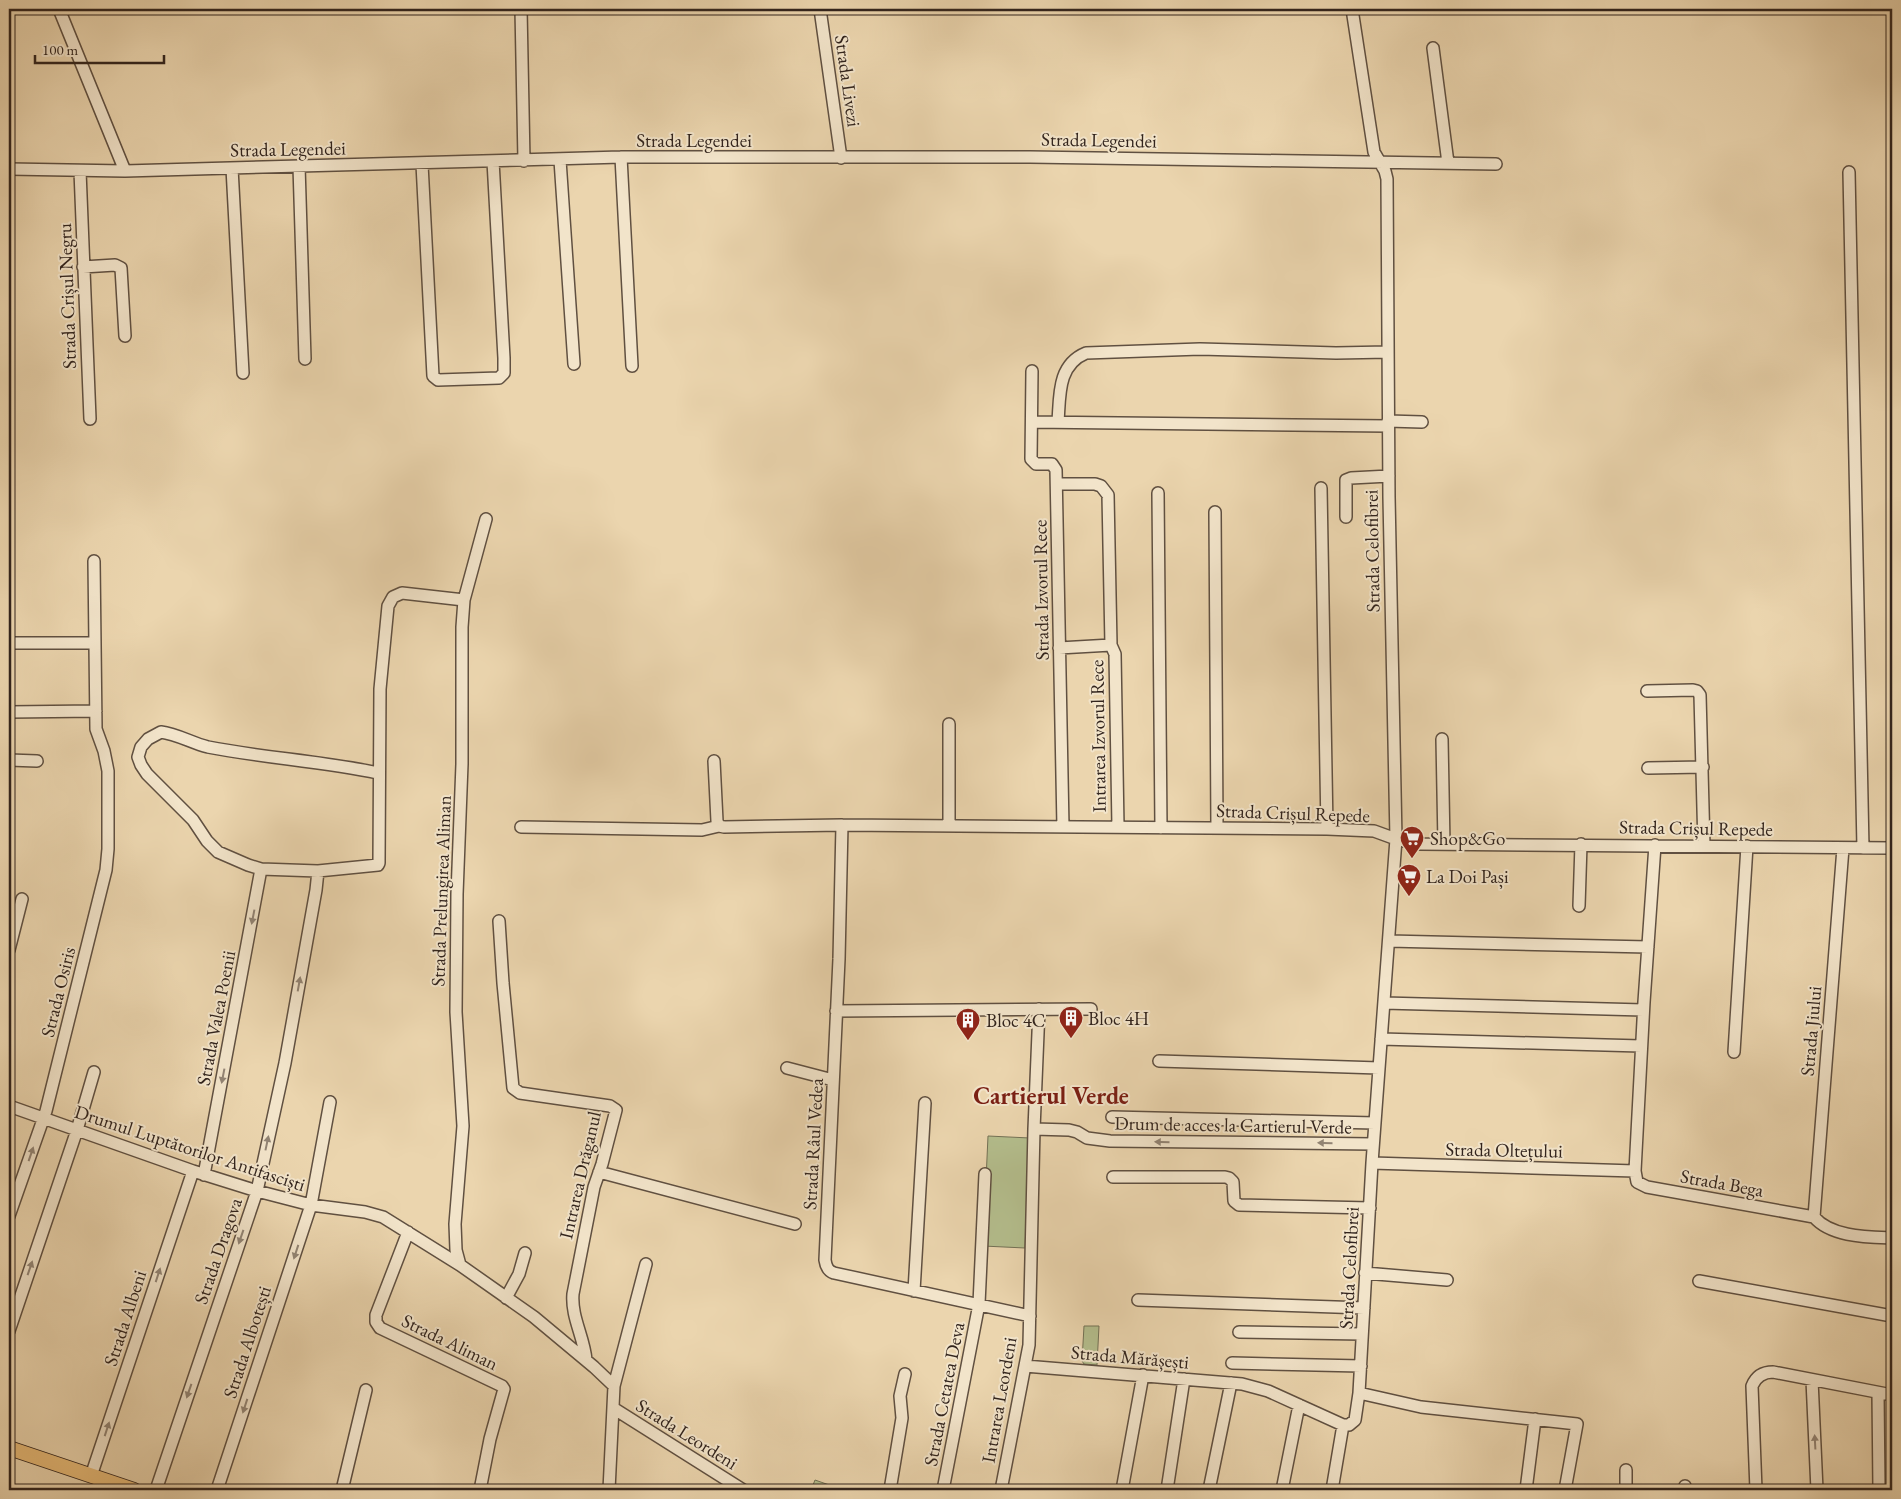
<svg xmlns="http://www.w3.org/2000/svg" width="1901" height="1499" font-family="'EB Garamond',serif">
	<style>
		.green { fill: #b4be8d; stroke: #737155 }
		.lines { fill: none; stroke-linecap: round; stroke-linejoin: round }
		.minor-casing { stroke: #605041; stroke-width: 14 }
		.major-casing { stroke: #32241d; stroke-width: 16 }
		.minor { stroke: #f2e4ca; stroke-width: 11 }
		.major { stroke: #e6ba77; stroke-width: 14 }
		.oneway { fill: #928474 }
		.labels { text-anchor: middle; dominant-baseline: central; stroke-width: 4; stroke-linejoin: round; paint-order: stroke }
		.street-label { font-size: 19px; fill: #32241d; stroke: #f2e4ca }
		.poi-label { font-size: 19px; fill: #32241d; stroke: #f2e4ca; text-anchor: start }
		.district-label { font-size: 24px; font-weight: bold; fill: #7a1f14; stroke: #f2e4ca }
	</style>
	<rect width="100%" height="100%" fill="#ebd5ae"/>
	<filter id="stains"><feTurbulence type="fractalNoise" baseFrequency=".004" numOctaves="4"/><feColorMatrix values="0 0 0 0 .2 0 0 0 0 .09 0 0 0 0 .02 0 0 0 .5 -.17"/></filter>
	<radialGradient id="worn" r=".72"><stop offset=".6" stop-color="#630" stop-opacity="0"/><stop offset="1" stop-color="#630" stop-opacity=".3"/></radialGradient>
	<path class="green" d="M988,1136L1030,1138L1025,1248L983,1246Z
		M1084,1326H1099L1097,1365L1084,1364L1082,1361Z
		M815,1480L835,1487L834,1490H811Z"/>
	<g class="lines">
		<defs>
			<path id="minor" d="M59,9L125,171
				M521,9L524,161
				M820,9L841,158
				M1433,48L1448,163
				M621,157L632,366
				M560,160L574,364
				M422,164L433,376L438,380L499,378L504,373V358L493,161
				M299,166L305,359
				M232,168L243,373
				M9,169L125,171L621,157H1030L1496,164
				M80,171L90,419
				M1849,172L1863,848
				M83,267L115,265L121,268L125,336
				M1032,371L1031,459L1036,464H1052L1056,470L1063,827
				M1388,421L1422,422
				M1032,422L1388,426
				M1058,422C1060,396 1057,365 1086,353L1200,349L1336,353L1388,352
				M1057,484H1095L1101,486L1108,495L1111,645L1115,654L1118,827
				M1321,488L1327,829
				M1158,493L1161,828
				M1215,512L1217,828
				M1346,517V480L1351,478L1389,476
				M9,643H94
				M1059,648L1111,645
				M1647,691L1693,690L1697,691L1700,695L1704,846
				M9,712L96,711
				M949,724V826
				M1442,739L1444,844
				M9,760L37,761
				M714,761L717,821L719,826L724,827L842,825L1327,829L1374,831L1396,839L1420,844L1892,848
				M1648,768L1703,767
				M378,773C322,761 264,758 208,747C192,743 177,734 161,732L148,739L141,747L138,757L141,765L147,774L193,820L207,841L218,852L248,865L261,869L318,871L378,865L379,863L380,689L388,606L393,597L402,593L464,600
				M842,825L839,959L825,1260C826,1267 828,1271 834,1273L1030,1316
				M521,827L702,830L719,826
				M1655,845L1644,1002L1635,1171L1637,1182L1647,1187L1814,1217
				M1579,906L1581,844
				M499,921L503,983L513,1088L520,1093L610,1106L616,1110L602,1164L594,1187L573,1294C571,1317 584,1337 586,1360
				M1389,941L1648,947
				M9,950L22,899
				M1384,1003L1643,1010
				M836,1011L1091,1009
				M1381,1039L1641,1046
				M1734,1052L1747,846
				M1159,1061L1379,1068
				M787,1068L833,1080
				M9,1106L193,1171L257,1191L311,1205L365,1212L383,1217L460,1265L534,1317L594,1367L614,1386
				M1112,1117L1375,1123
				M1034,1129L1069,1130L1077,1132L1087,1138L1110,1141L1373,1144
				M1372,1163L1635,1171
				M599,1172L795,1224
				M204,1175L261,869
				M1113,1177H1225L1229,1178L1233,1182L1234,1201L1239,1205L1370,1208
				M9,1216L46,1111L106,870L108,849V771L104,751L96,729L94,561
				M1814,1217L1843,848
				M1814,1217C1831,1237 1867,1237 1892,1238
				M408,1232L376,1315V1322L380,1328L502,1386L504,1389L490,1439L480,1490
				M460,1265L456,1250L455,1224L463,1126L456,1012L457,894L462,764V627L464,600L486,519
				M1365,1273L1447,1280
				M1699,1281L1892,1316
				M914,1291L925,1103
				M506,1298L519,1274L525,1253
				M1138,1300L1364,1308
				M9,1331L77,1130L94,1072
				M1239,1332L1362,1334
				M1232,1363L1361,1366
				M1025,1366L1242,1384L1268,1391L1343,1425
				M1812,1380L1817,1490
				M1359,1393L1421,1407L1577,1424L1565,1490
				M1878,1393L1879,1490
				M613,1408L743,1490
				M1343,1425H1349L1355,1420L1359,1393L1372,1163L1396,839L1389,497L1387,179L1385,171L1374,152L1352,9
				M91,1476L193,1171
				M1685,1486V1490
				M156,1490L257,1191L285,1063L316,890L318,871
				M217,1490L311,1205L330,1102
				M342,1490L366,1390
				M609,1490L614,1386L646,1264
				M890,1490L902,1418L900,1396L905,1374
				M943,1490L979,1304L985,1174
				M1001,1490L1029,1345L1034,1129L1039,1009
				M1122,1490L1143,1375
				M1167,1490L1184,1379
				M1209,1490L1231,1383
				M1282,1490L1299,1405
				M1332,1490L1343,1425
				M1526,1490L1535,1419
				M1626,1490V1470
				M1756,1490L1752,1386C1756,1376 1763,1372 1773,1372L1892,1395"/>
			<path id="major" d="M9,1448L134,1490"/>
		</defs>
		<use href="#minor" class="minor-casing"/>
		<use href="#major" class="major-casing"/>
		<use href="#minor" class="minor"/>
		<use href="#major" class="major"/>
	</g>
	<defs><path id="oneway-solid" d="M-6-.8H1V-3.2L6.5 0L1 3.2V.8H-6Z" transform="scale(1.25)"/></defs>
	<g class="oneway">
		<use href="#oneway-solid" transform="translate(253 917) rotate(101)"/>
		<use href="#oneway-solid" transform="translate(299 984) rotate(-80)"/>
		<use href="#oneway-solid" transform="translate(223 1076) rotate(101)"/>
		<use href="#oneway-solid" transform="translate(1162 1142) rotate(-179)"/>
		<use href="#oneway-solid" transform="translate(267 1143) rotate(-78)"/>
		<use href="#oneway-solid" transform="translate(1325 1143) rotate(-179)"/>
		<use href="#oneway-solid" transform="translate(31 1154) rotate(-71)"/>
		<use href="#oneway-solid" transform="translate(241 1237) rotate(109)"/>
		<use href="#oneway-solid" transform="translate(296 1252) rotate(108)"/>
		<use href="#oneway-solid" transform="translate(30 1268) rotate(-71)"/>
		<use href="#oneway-solid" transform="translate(158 1275) rotate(-72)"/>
		<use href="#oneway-solid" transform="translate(189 1391) rotate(109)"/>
		<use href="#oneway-solid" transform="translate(245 1406) rotate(108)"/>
		<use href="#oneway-solid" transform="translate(107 1429) rotate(-72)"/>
		<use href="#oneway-solid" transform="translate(1815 1442) rotate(-93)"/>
	</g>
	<defs>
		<symbol id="supermarket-pin" viewBox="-11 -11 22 30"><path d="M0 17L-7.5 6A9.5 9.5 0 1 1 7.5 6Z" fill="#8f2418" stroke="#f2e4ca"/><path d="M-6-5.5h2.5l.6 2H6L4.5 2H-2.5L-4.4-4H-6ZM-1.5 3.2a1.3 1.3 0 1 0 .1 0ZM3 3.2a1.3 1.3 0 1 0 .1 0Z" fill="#fff"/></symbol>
		<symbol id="building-pin" viewBox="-11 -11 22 30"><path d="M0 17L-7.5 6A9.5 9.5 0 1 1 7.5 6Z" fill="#8f2418" stroke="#f2e4ca"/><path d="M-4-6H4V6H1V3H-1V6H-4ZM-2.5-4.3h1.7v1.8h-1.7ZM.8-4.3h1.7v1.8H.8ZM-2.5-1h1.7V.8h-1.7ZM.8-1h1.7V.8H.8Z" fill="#fff"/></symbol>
	</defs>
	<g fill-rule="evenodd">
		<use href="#supermarket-pin" x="1398" y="824" width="28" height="38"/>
		<use href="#supermarket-pin" x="1395" y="862" width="28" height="38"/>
		<use href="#building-pin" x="1057" y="1004" width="28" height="38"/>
		<use href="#building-pin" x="954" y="1006" width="28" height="38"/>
	</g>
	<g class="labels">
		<g class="street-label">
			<text transform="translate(848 81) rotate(82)">Strada Livezi</text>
			<text x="694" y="140">Strada Legendei</text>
			<text transform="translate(1099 140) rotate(1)">Strada Legendei</text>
			<text transform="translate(288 149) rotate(-1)">Strada Legendei</text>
			<text transform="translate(67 296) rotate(-92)">Strada Crișul Negru</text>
			<text transform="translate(1372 551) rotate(-91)">Strada Celofibrei</text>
			<text transform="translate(1041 590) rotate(-91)">Strada Izvorul Rece</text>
			<text transform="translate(1098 736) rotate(-91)">Intrarea Izvorul Rece</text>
			<text transform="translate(1293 813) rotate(2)">Strada Crișul Repede</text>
			<text transform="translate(1696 828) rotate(1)">Strada Crișul Repede</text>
			<text transform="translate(441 891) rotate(-88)">Strada Prelungirea Aliman</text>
			<text transform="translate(58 992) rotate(-76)">Strada Osiris</text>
			<text transform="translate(216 1018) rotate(-79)">Strada Valea Poenii</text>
			<text transform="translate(1811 1031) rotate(-85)">Strada Jiului</text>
			<text transform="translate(1233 1125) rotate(1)">Drum de acces la Cartierul Verde</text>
			<text transform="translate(813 1144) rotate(-87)">Strada Râul Vedea</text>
			<text transform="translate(190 1148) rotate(18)">Drumul Luptătorilor Antifasciști</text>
			<text transform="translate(1504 1150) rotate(1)">Strada Oltețului</text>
			<text transform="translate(580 1175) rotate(-77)">Intrarea Drăganul</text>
			<text transform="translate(1722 1183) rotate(10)">Strada Bega</text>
			<text transform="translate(218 1251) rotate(-71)">Strada Dragova</text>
			<text transform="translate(1349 1268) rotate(-87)">Strada Celofibrei</text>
			<text transform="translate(125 1318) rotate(-72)">Strada Albeni</text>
			<text transform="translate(247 1342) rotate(-72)">Strada Albotești</text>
			<text transform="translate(450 1342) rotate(26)">Strada Aliman</text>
			<text transform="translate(1130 1357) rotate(5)">Strada Mărășești</text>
			<text transform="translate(944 1394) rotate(-79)">Strada Cetatea Deva</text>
			<text transform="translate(999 1400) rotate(-80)">Intrarea Leordeni</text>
			<text transform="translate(687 1434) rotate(32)">Strada Leordeni</text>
		</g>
		<g class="poi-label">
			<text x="1430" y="838">Shop&amp;Go</text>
			<text x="1426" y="876">La Doi Pași</text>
			<text x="1088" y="1018">Bloc 4H</text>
			<text x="986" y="1020">Bloc 4C</text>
		</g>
		<g class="district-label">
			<text x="1051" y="1095">Cartierul Verde</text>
		</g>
	</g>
	<rect width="1901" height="1499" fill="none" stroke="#ebd5ae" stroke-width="30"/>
	<rect x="10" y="10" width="1881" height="1479" fill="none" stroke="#32241d" stroke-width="2.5"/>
	<rect x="15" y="15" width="1871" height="1469" fill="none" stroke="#32241d"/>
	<path d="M35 55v8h129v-8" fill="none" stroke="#32241d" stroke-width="2.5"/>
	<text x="42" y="55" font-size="15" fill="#32241d" stroke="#f2e4ca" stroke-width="4" paint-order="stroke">100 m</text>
	<rect width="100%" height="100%" filter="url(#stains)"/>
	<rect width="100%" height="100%" fill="url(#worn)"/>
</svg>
